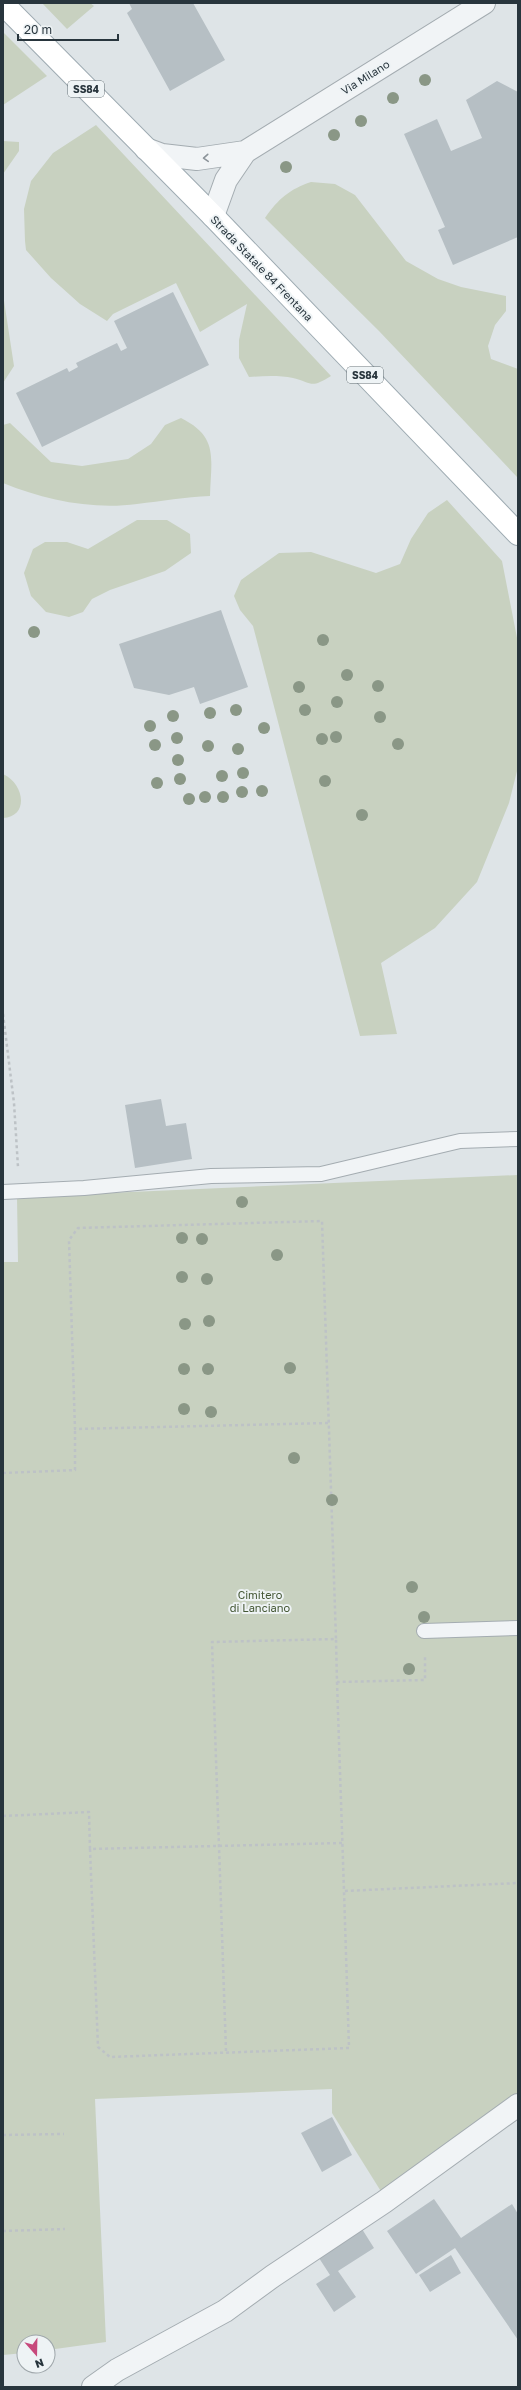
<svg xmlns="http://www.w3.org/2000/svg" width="521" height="2390" font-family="'Golos Text',sans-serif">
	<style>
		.green { fill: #c8d1c0 }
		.building { fill: #b6bfc4 }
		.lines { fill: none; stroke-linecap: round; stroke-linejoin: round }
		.service-casing { stroke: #a4acb1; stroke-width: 16 }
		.minor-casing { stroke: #a4acb1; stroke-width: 24 }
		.primary-casing { stroke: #9eabb2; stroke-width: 24 }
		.path { stroke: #bdc2c6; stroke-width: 2.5; stroke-dasharray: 3 3; stroke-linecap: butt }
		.service { stroke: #f1f4f6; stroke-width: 14 }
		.minor { stroke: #f1f4f6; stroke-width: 22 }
		.primary { stroke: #fff; stroke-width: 22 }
		.tree { fill: #8a9786 }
		.oneway { stroke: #8c949a }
		.labels { text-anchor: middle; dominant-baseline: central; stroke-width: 4; stroke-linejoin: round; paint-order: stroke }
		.shield { fill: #eef3f5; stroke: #636e74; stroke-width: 1 }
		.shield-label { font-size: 10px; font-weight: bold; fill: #28353d }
		.street-label { font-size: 11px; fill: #28353d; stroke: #eef3f5 }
		.park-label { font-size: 11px; fill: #455836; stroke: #eef3f5 }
	</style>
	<rect width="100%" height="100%" fill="#dee4e7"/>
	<path class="green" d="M42,3H90L94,6L67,29Z
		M3,32L47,76L3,105Z
		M96,125L331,376C310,389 313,383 293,378C279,375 263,376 249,377L239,358V340L247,304L200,332L176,283L113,314L107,321L80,304L51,278L26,250L25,241L24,209L31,181L53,153Z
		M3,141L19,142V151L3,174Z
		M311,182L335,184L355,195L406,261L438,279L461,287L506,296V311L495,325L488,346L491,359L518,369L517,477L379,331L265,218C278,199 290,189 311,182Z
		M3,294L14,366L3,383Z
		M181,418C219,437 211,458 210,496C185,497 162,501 137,504C92,510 45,500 3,483V425L10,423L51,462L82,466L128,459L151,444L165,425Z
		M447,500L502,561L518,643V767L509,803L477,882L435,928L381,963L397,1034L360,1036L253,626L240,610L234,596L241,580L279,553L311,552L376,573L400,564L411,539L428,513Z
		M137,520H167L190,534L191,553L165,571L110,590L92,599L83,612L69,617L46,612L31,596L24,573L33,549L45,542H67L88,549Z
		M3,774C25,784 29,817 3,818Z
		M518,1175V2099L382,2193L332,2113V2089L95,2099L106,2342L48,2350V2342H24V2353L3,2355V1262H18L17,1197Z"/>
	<path class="building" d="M129,3H193L225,60L170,91L127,13L132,9Z
		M497,81L518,92V237L453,265L438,230L445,227L404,134L437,119L451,151L482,138L466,100Z
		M173,292L209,365L42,447L16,393L67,368L69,372L78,367L76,363L117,343L121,351L127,348L114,321Z
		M221,610L248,687L200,704L194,687L169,695L134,688L119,644Z
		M161,1099L166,1126L186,1123L192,1159L135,1168L125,1105Z
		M332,2117L352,2155L322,2172L301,2133Z
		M434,2199L461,2238L512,2204L518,2214V2340L455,2248L416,2274L387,2231Z
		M362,2229L374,2248L338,2271L356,2297L334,2312L316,2284L330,2275L319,2258Z
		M451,2255L461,2273L430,2292L419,2275Z"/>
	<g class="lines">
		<defs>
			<path id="service" d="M3,1192L84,1188L211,1176L321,1174L460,1141L518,1139
				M424,1631L518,1628"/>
			<path id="minor" d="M146,149L162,155L197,159L245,152L484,3
				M213,216L226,180L245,152
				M93,2387L117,2370L225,2311L273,2276L384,2202L518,2105"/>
			<path id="primary" d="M3,4L213,216L518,534"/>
		</defs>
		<use href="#service" class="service-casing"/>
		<use href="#minor" class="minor-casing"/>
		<use href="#primary" class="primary-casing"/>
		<path class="path" d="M3,1014L14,1103L18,1167
			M328,1423L75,1429L69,1240L78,1228L322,1221L336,1639
			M3,1473L75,1470V1429
			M337,1682L344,1891L518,1883
			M3,1816L89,1812L90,1849
			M342,1843L90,1849L98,2047L110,2057L349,2048L344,1891
			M226,2051L212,1642L336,1639L337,1682L425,1680V1655
			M3,2135L64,2134
			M3,2231L65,2229"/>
		<use href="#service" class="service"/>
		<use href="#minor" class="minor"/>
		<use href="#primary" class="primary"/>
	</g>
	<g class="tree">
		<circle cx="425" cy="80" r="6"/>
		<circle cx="393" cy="98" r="6"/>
		<circle cx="361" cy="121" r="6"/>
		<circle cx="334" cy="135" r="6"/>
		<circle cx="286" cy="167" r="6"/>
		<circle cx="34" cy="632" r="6"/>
		<circle cx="323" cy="640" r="6"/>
		<circle cx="347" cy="675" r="6"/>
		<circle cx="378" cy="686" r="6"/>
		<circle cx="299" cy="687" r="6"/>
		<circle cx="337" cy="702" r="6"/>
		<circle cx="236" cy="710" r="6"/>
		<circle cx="305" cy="710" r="6"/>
		<circle cx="210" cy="713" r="6"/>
		<circle cx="173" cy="716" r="6"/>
		<circle cx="380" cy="717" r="6"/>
		<circle cx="150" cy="726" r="6"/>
		<circle cx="264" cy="728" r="6"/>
		<circle cx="336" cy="737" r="6"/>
		<circle cx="177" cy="738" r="6"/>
		<circle cx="322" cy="739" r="6"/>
		<circle cx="398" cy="744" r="6"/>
		<circle cx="155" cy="745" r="6"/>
		<circle cx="208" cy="746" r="6"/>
		<circle cx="238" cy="749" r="6"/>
		<circle cx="178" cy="760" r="6"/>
		<circle cx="243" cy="773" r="6"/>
		<circle cx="222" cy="776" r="6"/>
		<circle cx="180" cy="779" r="6"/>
		<circle cx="325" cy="781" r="6"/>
		<circle cx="157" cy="783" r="6"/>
		<circle cx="262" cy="791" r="6"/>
		<circle cx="242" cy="792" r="6"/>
		<circle cx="205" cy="797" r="6"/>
		<circle cx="223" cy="797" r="6"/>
		<circle cx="189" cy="799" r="6"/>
		<circle cx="362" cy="815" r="6"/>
		<circle cx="242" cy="1202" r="6"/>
		<circle cx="182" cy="1238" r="6"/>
		<circle cx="202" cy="1239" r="6"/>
		<circle cx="277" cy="1255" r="6"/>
		<circle cx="182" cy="1277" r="6"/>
		<circle cx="207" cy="1279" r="6"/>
		<circle cx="209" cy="1321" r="6"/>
		<circle cx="185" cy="1324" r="6"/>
		<circle cx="290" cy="1368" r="6"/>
		<circle cx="184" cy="1369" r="6"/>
		<circle cx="208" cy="1369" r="6"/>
		<circle cx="184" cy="1409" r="6"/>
		<circle cx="211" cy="1412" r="6"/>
		<circle cx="294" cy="1458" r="6"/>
		<circle cx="332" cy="1500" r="6"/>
		<circle cx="412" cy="1587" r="6"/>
		<circle cx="424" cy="1617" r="6"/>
		<circle cx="409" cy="1669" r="6"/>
	</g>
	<defs><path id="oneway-chevron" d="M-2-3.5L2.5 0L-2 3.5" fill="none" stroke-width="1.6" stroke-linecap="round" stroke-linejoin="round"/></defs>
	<use class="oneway" href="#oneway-chevron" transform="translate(206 158) rotate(176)"/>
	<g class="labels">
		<g class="shield">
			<rect x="68" y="81" width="36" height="16" rx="3"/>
			<rect x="347" y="367" width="36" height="16" rx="3"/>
		</g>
		<g class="shield-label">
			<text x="86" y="89">SS84</text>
			<text x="365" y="375">SS84</text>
		</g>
		<g class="street-label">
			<text transform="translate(365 77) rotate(-32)">Via Milano</text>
			<text transform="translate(262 268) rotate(46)">Strada Statale 84 Frentana</text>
		</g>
		<g class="park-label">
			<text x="260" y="1594">Cimitero<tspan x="260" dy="13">di Lanciano</tspan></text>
		</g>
	</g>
	<rect width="521" height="2390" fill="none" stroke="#28353d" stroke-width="8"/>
	<g transform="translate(36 2354) rotate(160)"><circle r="19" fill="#eef3f5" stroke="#9fa7ab"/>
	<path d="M0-3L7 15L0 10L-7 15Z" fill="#c7497c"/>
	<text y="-6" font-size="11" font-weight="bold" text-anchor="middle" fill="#28353d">N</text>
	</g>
	<path d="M18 34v6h100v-6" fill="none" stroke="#28353d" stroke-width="2"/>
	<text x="24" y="34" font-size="12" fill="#28353d" stroke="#eef3f5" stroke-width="3" paint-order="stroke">20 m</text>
</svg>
